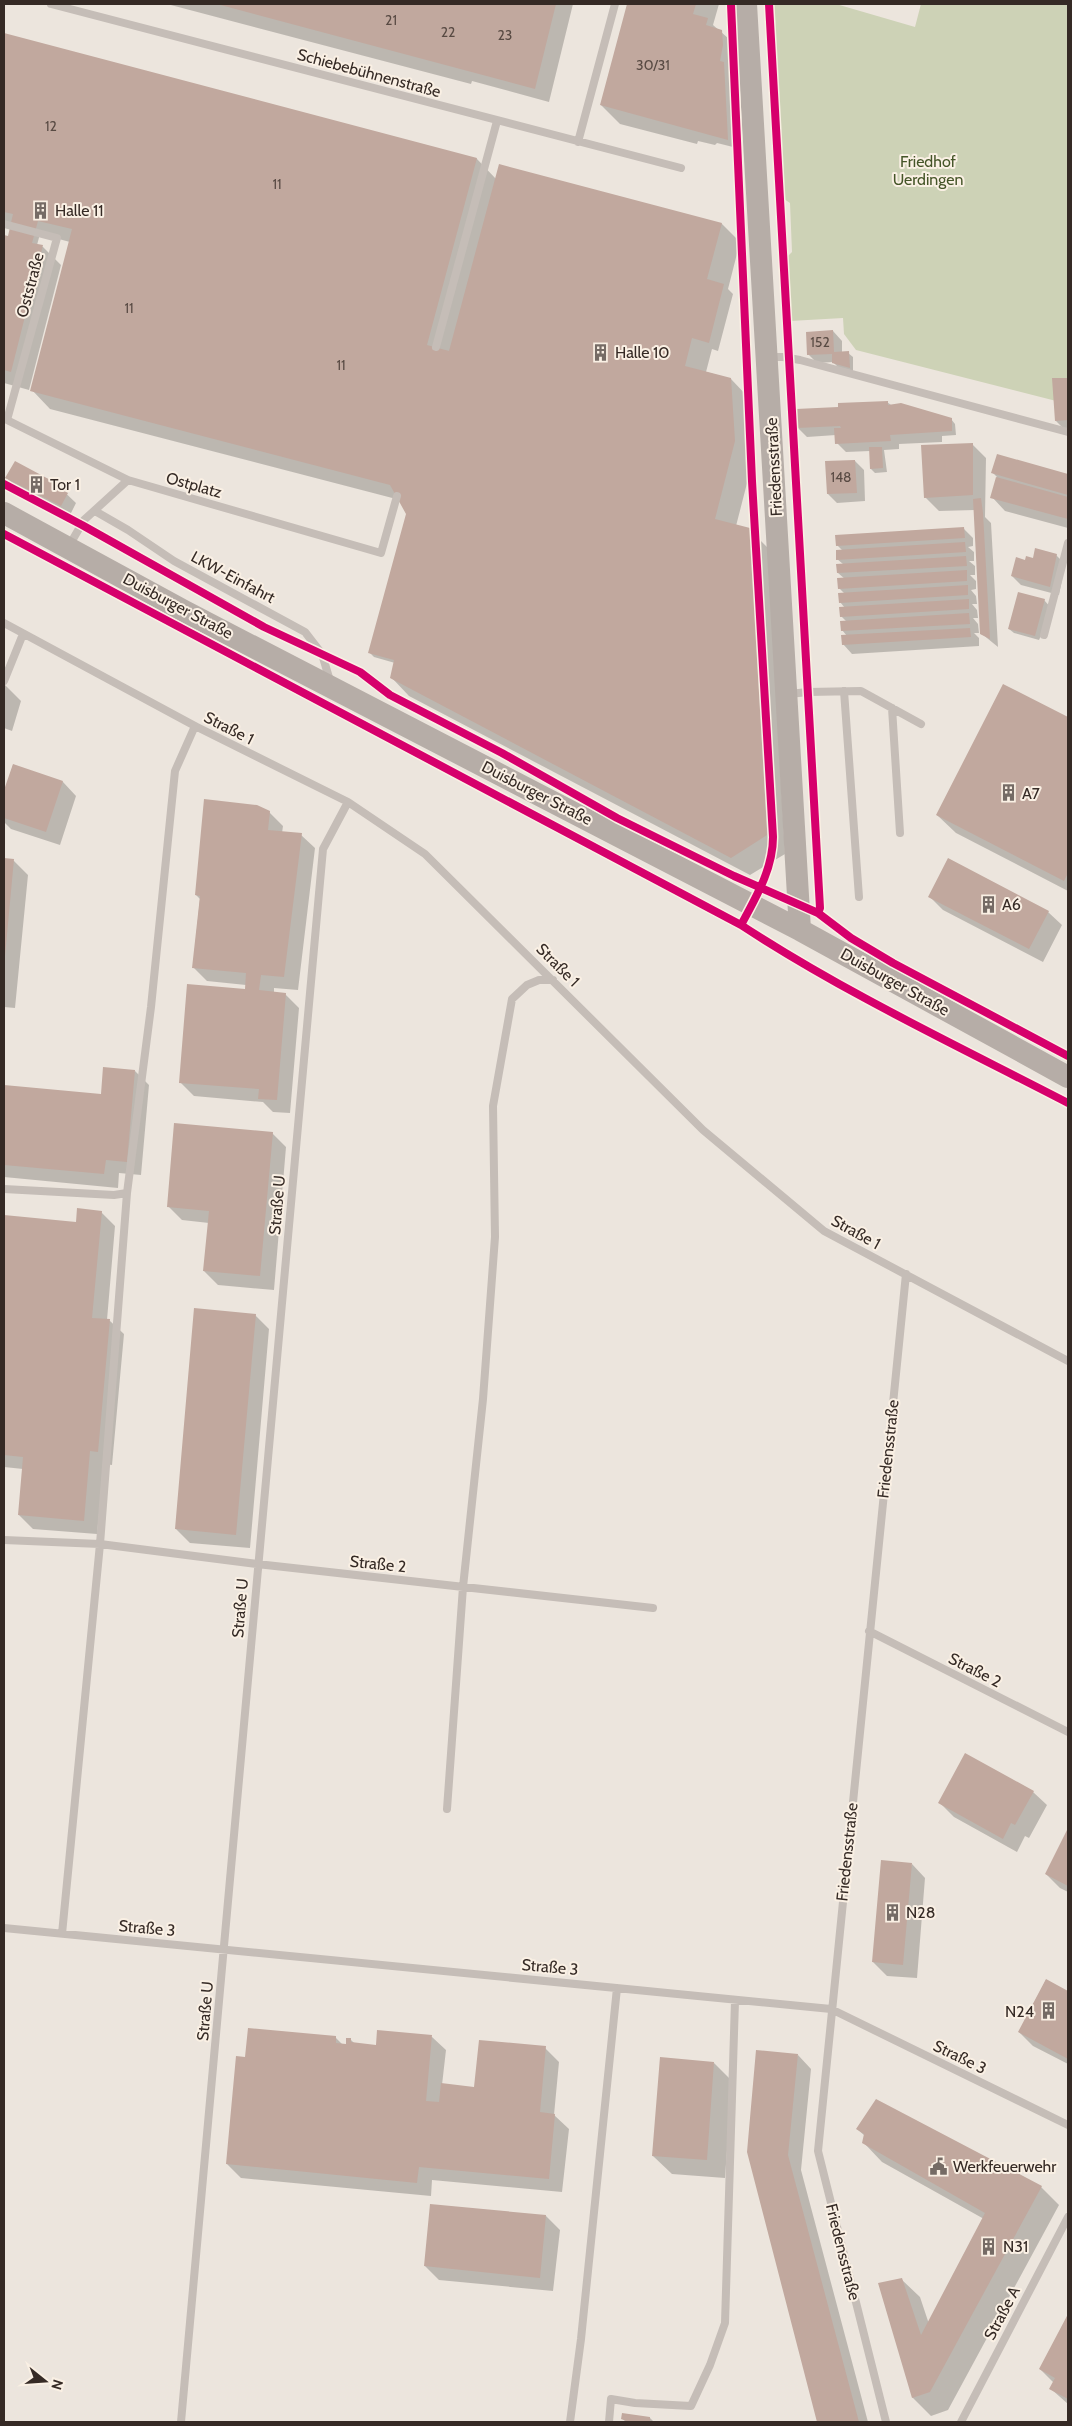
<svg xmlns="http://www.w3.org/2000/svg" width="1072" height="2426" font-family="Cabin,sans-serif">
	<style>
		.green { fill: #cdd2b6 }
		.shadow { fill: #0003 }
		.building { fill: #c1a89e }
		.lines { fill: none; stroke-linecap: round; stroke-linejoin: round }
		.service { stroke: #c5bdb7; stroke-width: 8 }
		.secondary { stroke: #b6ada7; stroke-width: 22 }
		.cycleway-casing { stroke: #faf0e4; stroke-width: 11 }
		.cycleway { stroke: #d6006c; stroke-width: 8 }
		.labels { text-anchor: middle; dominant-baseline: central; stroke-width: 4; stroke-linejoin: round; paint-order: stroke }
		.number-label { font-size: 14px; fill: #584a43 }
		.street-label { font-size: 16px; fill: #352a25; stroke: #faf0e4 }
		.park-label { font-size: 16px; fill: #455528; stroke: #faf0e4 }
		.poi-label { font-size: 16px; fill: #352a25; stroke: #faf0e4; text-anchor: start }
	</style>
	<rect width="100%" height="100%" fill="#ece5dd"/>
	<path class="green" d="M773,4H836L915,27L921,4H1068V404L856,350L844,334L843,318L790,321L787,257L792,252L790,203L784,199Z"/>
	<path class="shadow" d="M167,4H573L549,102L472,81L471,84Z
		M628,4H719L713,25L736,45L737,60L733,75L737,148L717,143L715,145L698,141L697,144L620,124L601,105Z
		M4,34L477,159L496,179L722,224L740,242L728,289L733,294L718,351L712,349L706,372L731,379L749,398L753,460L736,526L749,529L768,548L785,854L750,875L409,696L391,677L395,663L374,657L370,653L407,514L400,500L50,409L32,390L70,242L40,234L37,245L43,247L61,265L29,390L4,383V236L9,238L12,226L4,224Z
		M833,331L842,341V353H848L853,357V371L838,367L833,362L817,363L808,354Z
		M1068,379V430H1065L1056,421L1053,380Z
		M887,402L891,405L951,419L955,424L956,435L942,436V442L899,444V449L884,450L887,472L875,473L871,469L870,451L846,452L837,443L836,435L807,437L798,428L840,408Z
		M972,444L986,458L985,517L991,523L998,647L982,634L975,510L939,511L925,497Z
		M998,456L1068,475V528L1005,511L992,497L997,477L993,473Z
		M855,461L864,470L865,501L837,503L828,494Z
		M7,478L56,484L76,503L70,515L16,487Z
		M964,529L973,538V546L968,547L974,552V561H969L975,566V575H970L976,581V589L971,590L976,596L977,604H972L977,610L978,618H973L978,624L979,633H974L979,638V646L852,654L843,644L847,636L842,630L847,622L841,616L845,608L840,602L845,594L839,588L845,579L838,573L843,564L837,559L842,550L837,545Z
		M1056,555L1065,564L1059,595L1021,585L1012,576L1026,561Z
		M1044,600L1053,610L1039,640L1014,633L1009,629Z
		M4,684L21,701L12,731L4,728Z
		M1004,686L1068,719V891L956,833L937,815Z
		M13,765L63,782L76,796L60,845L11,829L4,822V794Z
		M269,812L283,826L282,833L301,835L315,848L298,990L274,988V993L285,994L299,1008L290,1113L273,1112L263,1102L194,1096L180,1082L246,991V985L207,981L193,967L200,899L196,895Z
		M4,860L14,861L28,875L15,1008L4,1007Z
		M929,896L1048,912L1062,925L1043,962L943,910Z
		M135,1071L149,1085L141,1175L119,1173L118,1188L4,1177V1086L102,1095Z
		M272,1133L286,1147L274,1290L218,1285L204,1271L209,1223L182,1220L168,1206Z
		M101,1212L115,1226L107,1320L110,1321L124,1334L112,1465L104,1464L97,1534L33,1529L19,1515L23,1469L4,1467V1217L77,1223Z
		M255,1315L269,1329L250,1548L190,1543L176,1529Z
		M1033,1792L1047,1805L1029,1838L1025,1836L1017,1852L954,1817L940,1803Z
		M1068,1831V1892L1060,1888L1046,1874Z
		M912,1864L925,1878L917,1978L887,1976L873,1962Z
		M1046,1980L1068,1992V2064L1033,2046L1019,2032Z
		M432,2037L446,2050L442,2085L475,2088L545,2048L559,2062L554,2115L569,2129L562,2192L432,2180L431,2196L241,2178L227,2164L246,2058L336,2038L343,2045H347L351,2040L355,2044L377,2046Z
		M798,2055L811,2069L801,2170L868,2422H819L748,2152Z
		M714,2063L732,2081L725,2178L672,2174L653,2156Z
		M857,2129L1041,2187L1059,2205L948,2410L931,2416L913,2398L879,2284L901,2279L920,2297L929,2324L984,2219L882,2162L864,2143L865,2136Z
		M546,2216L560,2230L553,2291L439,2280L425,2266Z
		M1068,2316V2404L1051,2389L1054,2383L1040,2369Z
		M650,2418L654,2422H626L623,2419Z"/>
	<path class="building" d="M217,4H556L535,89Z
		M627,4H696L693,14L708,18L706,25L722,30L723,45L720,61L724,62L728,140L600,105Z
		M4,33L477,158L427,345L449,351L499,164L722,223L707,279L724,284L709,343L692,338L685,366L731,378L735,441L715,519L750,528L767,835L731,858L390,678L394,660L368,653L406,514L390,485L30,391L72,229L38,221L32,243L43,245L11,372L4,370V235L8,236L13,214L4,212Z
		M833,330L834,352L849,351L850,368L832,363V354L807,355L806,332Z
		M1052,378H1068V420L1055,421Z
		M888,401V405L901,403L952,418V431L890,435L891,441L835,444L834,428H841L840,426L797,428L796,409L838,407V403Z
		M973,443V495L924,498L921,445Z
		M869,447H882L883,468L870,469Z
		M997,454L1068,474V495L991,473Z
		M855,460L857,493L827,494L825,461Z
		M15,461L56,483L55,486L68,493L61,506L5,478Z
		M996,477L1068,497V519L990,498Z
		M981,498L983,513L990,639L980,634L973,499Z
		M964,527L965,538L836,546L835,535Z
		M965,542L966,552L836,560V550Z
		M1035,548L1057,554L1050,587L1011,576L1016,557L1025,560L1026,556L1033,558Z
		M966,556L967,566L837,573L836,564Z
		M967,570V581L838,589L837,578Z
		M968,585V595L839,603L838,593Z
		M1018,592L1045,599L1035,636L1008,629Z
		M969,599V609L840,617L839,607Z
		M969,613L970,624L841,631L840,621Z
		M970,628L971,637L842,645L841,635Z
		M1003,684L1068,717V873L1064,881L936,815Z
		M13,764L63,781L46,832L4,818V790Z
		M204,799L257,805L270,811L268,830L302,833L284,977L261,975L259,990L286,993L277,1100L258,1099L259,1089L179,1083L187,984L245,989L246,973L192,968L200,896L195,895Z
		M4,858L14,859L5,956H4Z
		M948,858L1049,911L1029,949L928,897Z
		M103,1067L135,1070L127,1162L106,1160L104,1174L4,1165V1085L101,1094Z
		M174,1123L273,1132L260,1276L203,1271L209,1211L167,1207Z
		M77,1208L102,1211L92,1318L110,1319L98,1452L90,1451L84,1521L18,1515L23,1457L4,1455V1215L76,1222Z
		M194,1308L256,1314L236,1535L175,1529Z
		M965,1753L1034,1791L1015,1825L1011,1823L1003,1839L938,1803Z
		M1068,1828V1886L1045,1874Z
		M881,1860L912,1863L903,1965L872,1962Z
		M1046,1979L1068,1991V2059L1018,2032Z
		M248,2028L336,2036V2043L346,2044V2038H351V2042L376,2045L377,2030L432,2035L426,2101L439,2102L441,2083L474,2087L479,2040L546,2046L540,2112L555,2114L549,2179L419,2167L417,2183L226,2164L236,2056L245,2057Z
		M756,2050L798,2054L788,2155L859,2422H817L747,2152Z
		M660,2057L714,2062L707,2160L652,2156Z
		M876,2099L1042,2186L930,2392L912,2398L878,2283L902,2278L921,2335L985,2213L862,2143L864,2134L856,2129Z
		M430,2204L546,2215L540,2278L424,2266Z
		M1068,2314V2399L1049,2389L1055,2378L1039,2369Z
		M622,2413L650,2417V2422H629L621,2419Z"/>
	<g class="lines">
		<path class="service" d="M51,4L681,168
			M578,142L615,4
			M4,224L57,238L7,420L128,480L381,553L397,496
			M436,347L497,121
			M768,357H783L800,360L1068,432
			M95,511L128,530L174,561L305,632L322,654L330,681
			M69,546L84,520L128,480
			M4,623L195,726L348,802L425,854L703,1130L824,1231L1068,1361
			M1044,635L1068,543
			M4,681L23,634
			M844,691L859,897
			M789,694L808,692L861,691L921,724
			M892,708L900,833
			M4,1189L114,1195L127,1193L100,1544L4,1540
			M127,1193L151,1007L175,771L195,726
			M869,1631L1068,1732
			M447,1809L463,1587L483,1399L495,1237L493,1106L512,999L527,985L539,980H553
			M4,1928L831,2009L1068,2125
			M62,1934L100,1544L257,1564L653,1608
			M181,2422L323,849L348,802
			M570,2422L581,2339L617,1988
			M609,2422L611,2399L635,2403L691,2406L710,2365L725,2323L735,2001
			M886,2422L818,2151L906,1274
			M961,2422L1068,2217"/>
		<path class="secondary" d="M746,4L800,930
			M4,513L184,611L800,930L1068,1077"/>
		<defs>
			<path id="cycleway" d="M731,4L752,481L773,837C773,869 756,897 741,925
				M769,4L820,908L818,913
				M4,484L82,525L264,627L360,672L390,695L502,753L617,818L734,876L818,913L851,938L893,963L1068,1056
				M4,534L741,925C845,993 958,1046 1068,1103"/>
		</defs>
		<use href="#cycleway" class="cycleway-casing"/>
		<use href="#cycleway" class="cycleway"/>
	</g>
	<defs>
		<symbol id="building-bare" viewBox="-9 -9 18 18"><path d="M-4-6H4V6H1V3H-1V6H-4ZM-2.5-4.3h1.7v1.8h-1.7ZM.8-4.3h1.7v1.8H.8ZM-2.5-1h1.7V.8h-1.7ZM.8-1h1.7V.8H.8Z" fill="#756b65" stroke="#faf0e4" stroke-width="2.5" paint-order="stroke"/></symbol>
		<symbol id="civic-bare" viewBox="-9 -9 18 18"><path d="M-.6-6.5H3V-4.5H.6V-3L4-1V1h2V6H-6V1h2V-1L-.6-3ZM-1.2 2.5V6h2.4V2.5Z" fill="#756b65" stroke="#faf0e4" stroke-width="2.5" paint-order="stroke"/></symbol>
	</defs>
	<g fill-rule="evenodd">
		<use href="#building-bare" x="28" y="198" width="25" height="25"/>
		<use href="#building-bare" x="588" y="340" width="25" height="25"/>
		<use href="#building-bare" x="24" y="472" width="25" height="25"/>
		<use href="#building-bare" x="996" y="780" width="25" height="25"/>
		<use href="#building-bare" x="976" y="892" width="25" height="25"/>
		<use href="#building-bare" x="880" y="1900" width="25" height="25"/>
		<use href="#building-bare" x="1036" y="1998" width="25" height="25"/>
		<use href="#civic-bare" x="926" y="2154" width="25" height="25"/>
		<use href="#building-bare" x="976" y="2234" width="25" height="25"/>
	</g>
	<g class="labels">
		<g class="number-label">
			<text x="391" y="20">21</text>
			<text x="448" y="32">22</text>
			<text x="505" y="35">23</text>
			<text x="653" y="65">30/31</text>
			<text x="51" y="126">12</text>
			<text x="277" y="184">11</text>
			<text x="129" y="308">11</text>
			<text x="820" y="342">152</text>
			<text x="341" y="365">11</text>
			<text x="841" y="477">148</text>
		</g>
		<g class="street-label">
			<text transform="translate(369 73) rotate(15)">Schiebebühnenstraße</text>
			<text transform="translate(30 285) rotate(-75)">Oststraße</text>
			<text transform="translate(774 467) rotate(-93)">Friedensstraße</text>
			<text transform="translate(194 485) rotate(16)">Ostplatz</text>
			<text transform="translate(233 577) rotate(28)">LKW-Einfahrt</text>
			<text transform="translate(178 606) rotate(28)">Duisburger Straße</text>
			<text transform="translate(229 728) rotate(27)">Straße 1</text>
			<text transform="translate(537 793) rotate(27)">Duisburger Straße</text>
			<text transform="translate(558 965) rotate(45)">Straße 1</text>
			<text transform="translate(895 982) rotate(29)">Duisburger Straße</text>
			<text transform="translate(277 1205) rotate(-85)">Straße U</text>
			<text transform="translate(856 1232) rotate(29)">Straße 1</text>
			<text transform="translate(888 1449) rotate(-84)">Friedensstraße</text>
			<text transform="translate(378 1564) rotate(6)">Straße 2</text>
			<text transform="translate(240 1608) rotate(-85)">Straße U</text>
			<text transform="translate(975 1670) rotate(27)">Straße 2</text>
			<text transform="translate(847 1852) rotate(-84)">Friedensstraße</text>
			<text transform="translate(147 1928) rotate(5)">Straße 3</text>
			<text transform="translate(550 1967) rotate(5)">Straße 3</text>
			<text transform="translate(205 2011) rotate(-85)">Straße U</text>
			<text transform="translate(960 2057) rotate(26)">Straße 3</text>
			<text transform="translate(843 2252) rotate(76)">Friedensstraße</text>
			<text transform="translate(1002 2313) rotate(-62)">Straße A</text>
		</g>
		<g class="park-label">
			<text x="928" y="161">Friedhof<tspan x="928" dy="18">Uerdingen</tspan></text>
		</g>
		<g class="poi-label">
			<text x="55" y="210">Halle 11</text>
			<text x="615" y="352">Halle 10</text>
			<text x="50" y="484">Tor 1</text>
			<text x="1022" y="793">A7</text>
			<text x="1002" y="904">A6</text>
			<text x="906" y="1912">N28</text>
			<text x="1034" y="2011" text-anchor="end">N24</text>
			<text x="953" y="2166">Werkfeuerwehr</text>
			<text x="1003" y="2246">N31</text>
		</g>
	</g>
	<rect width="1072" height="2426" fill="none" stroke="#352a25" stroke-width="10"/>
	<g transform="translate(45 2381) rotate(107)" stroke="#faf0e4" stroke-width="4" paint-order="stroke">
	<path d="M0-4L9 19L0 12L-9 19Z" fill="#352a25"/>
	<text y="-8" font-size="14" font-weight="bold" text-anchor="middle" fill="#352a25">N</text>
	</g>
</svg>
